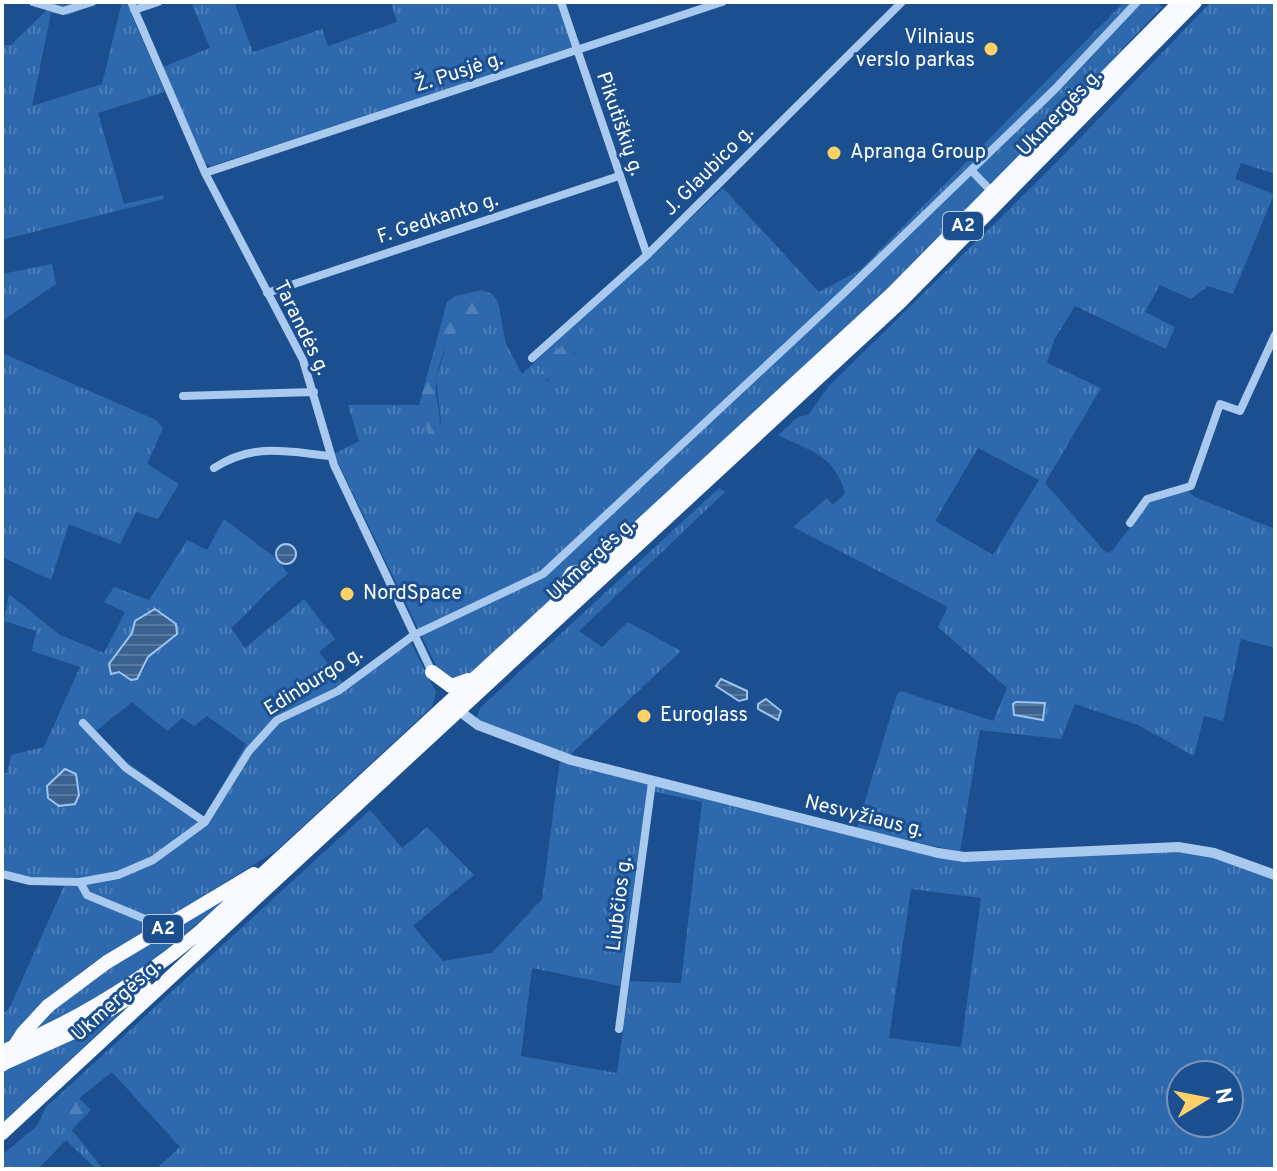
<svg xmlns="http://www.w3.org/2000/svg" width="1277" height="1171" font-family="Overpass,sans-serif">
	<style>
		.grass { fill: url(#grass-tufts); fill-rule: evenodd }
		.forest { fill: url(#forest-firs) }
		.water { fill: url(#water-rules); stroke: #9cc4f0; stroke-width: 2 }
		.lines { fill: none; stroke-linecap: round; stroke-linejoin: round }
		.minor { stroke: #a9c9ee; stroke-width: 8 }
		.tertiary { stroke: #a9c9ee; stroke-width: 10 }
		.trunk { stroke: #f8faff; stroke-width: 14 }
		.trunk-bridge { stroke: #f8faff; stroke-width: 14 }
		.poi-dot { fill: #ffd166; stroke: #1b4f8f; stroke-width: 3 }
		.labels { text-anchor: middle; dominant-baseline: central; stroke-width: 6; stroke-linejoin: round; paint-order: stroke }
		.shield { fill: #1b4f8f; stroke: #bbcadd; stroke-width: 2 }
		.shield-label { font-size: 18px; font-weight: bold; fill: #fff }
		.poi-label { font-size: 20px; fill: #fff; stroke: #1b4f8f; text-anchor: start }
		.street-label { font-size: 20px; fill: #fff; stroke: #1b4f8f }
	</style>
	<defs>
		<pattern id="grass-tufts" width="24" height="20" patternUnits="userSpaceOnUse" patternTransform="scale(2)"><rect width="24" height="20" fill="#2e69ad"/><path d="M3 7l-1-3M5 7V3M7 7l1-3M15 17l-1-3M17 17v-4M19 17l1-3" fill="none" stroke="#4d80b9"/></pattern>
		<pattern id="forest-firs" width="22" height="20" patternUnits="userSpaceOnUse" patternTransform="scale(2)"><rect width="22" height="20" fill="#2e69ad"/><path d="M5 1l3.5 6h-7zM16 11l3.5 6h-7z" fill="#4d80b9"/></pattern>
		<pattern id="water-rules" width="6" height="5" patternUnits="userSpaceOnUse" patternTransform="scale(2)"><rect width="6" height="5" fill="#3c6290"/><path d="M0 2.5h6" fill="none" stroke="#597aa1"/></pattern>
	</defs>
	<rect width="100%" height="100%" fill="#1b4f8f"/>
	<path class="grass" d="M101,2L69,15L51,13L32,106L102,84L122,2H126L165,92L98,113L124,204L163,195L164,199L2,240V45H11L54,3Z
		M191,2H234L253,52L322,29L328,46L397,22L391,2H557L573,49L211,166L205,163L163,67L210,48Z
		M1124,2H1155L1162,7L1053,124L866,310L463,681L458,683L438,670L334,454L359,441L348,405H419L432,446L441,422L436,379L449,336L486,320L498,302L506,344L522,374L723,188L819,292L860,270ZM577,352L548,380L536,383L550,361Z
		M1211,2H1275V174L1241,163L1235,179L1274,194L1233,294L1208,286L1191,299L1160,285L1145,312L1175,327L1166,349L1075,306L1054,340L1047,363L1101,388L1045,483L1106,553L1112,551L1151,500L1188,491L1195,497L1275,529V648L1241,639L1223,721L1204,716L1194,756L1138,725L1075,704L1061,739L980,730L960,852L857,828L897,694L901,691L993,721L1007,688L938,627L948,607L793,527L827,498L833,505L845,493C834,454 811,452 778,435L798,417L808,415L829,386L1052,167ZM978,448L1039,480L993,555L935,521Z
		M52,264L56,284L2,321V274Z
		M2,353L156,420L163,428L147,464L179,484L158,519L136,512L120,544L69,524L51,580L2,557Z
		M719,488L725,492L579,631L602,647L628,622L681,651L570,755L476,719L480,708Z
		M224,519L278,560L288,574C266,589 252,611 231,628L245,648L304,599L335,639L319,652L347,688L411,643L436,692L432,707L276,851L84,969L30,1015L8,1042L2,1045V1014L9,1009L64,886L2,870V773H7L11,755L44,747L80,667L32,651L36,631L4,621L9,594L60,635L104,653L125,612L104,602L114,587L149,600L187,540L207,550ZM134,624L151,653L144,670L131,680L116,672L109,664L132,633ZM132,702L167,731L182,718L194,726L207,716L246,744L204,818L127,762L96,731Z
		M560,760L944,859L1164,850L1220,858L1275,880V1169H156L180,1147L112,1072L59,1114L103,1169H96L66,1140L38,1169H2V1155L37,1126L46,1107L370,810L402,848L427,827L474,875L413,926L443,961L492,953L542,899ZM647,790L702,802L681,983L630,981L617,1073L521,1056L532,968L620,986ZM911,889L981,898L961,1047L889,1038ZM1181,1075H1229V1123H1181Z
		M228,896C168,952 104,999 30,1033C84,974 160,937 228,896Z
		M121,1012L2,1123V1078L6,1068L50,1050Z"/>
	<path class="forest" d="M482,290L492,294L498,302C493,324 467,328 449,336C445,350 438,365 436,379C433,402 449,428 432,447L419,405L447,302L455,296Z
		M567,343L577,348C573,361 550,383 535,383L552,353Z
		M495,621L461,655L457,654L458,648Z
		M79,1098L91,1110L71,1131L58,1112Z"/>
	<path class="water" d="M276 554a10 10 0 1 1 20 0a10 10 0 1 1-20 0Z
		M155,609L176,624L177,634L148,657L137,679L131,680L119,672L111,674L109,664L132,633L135,621Z
		M721,679L747,691V699L739,701L716,686Z
		M766,699L781,711L778,720L758,709V704Z
		M1016,702L1045,703L1043,720L1014,715L1013,704Z
		M65,769L76,774L79,795L75,804L59,806L48,798L47,786Z"/>
	<g class="lines">
		<path class="minor" d="M33,2L63,11L92,2
			M131,2L205,173L303,360L334,465L432,672
			M561,2L647,255
			M134,10L158,2
			M971,170L994,194
			M205,173L722,2
			M267,293L619,176
			M532,358L647,255L902,2
			M183,396L314,392
			M214,468C254,442 287,452 331,456
			M1130,523L1147,499L1191,486L1220,404L1240,411L1275,335
			M83,723L126,768L205,822
			M2,874L30,881L80,882L118,875L153,860L205,822L249,751L277,720L338,691L414,635L543,574L845,292L1055,89L1137,2
			M80,882L87,895L150,921L157,932
			M619,1029L652,782"/>
		<path class="tertiary" d="M458,710L478,725L571,760L938,853L964,857L1178,847L1214,853L1275,875"/>
		<path class="trunk" d="M557,598L572,573L581,571L586,577
			M432,672L451,686L468,680
			M48,1006L107,962L254,874
			M2,1052C76,1021 141,982 202,930L892,294L1180,2
			M2,1064L80,1029L145,987
			M2,1133L900,302L1195,2"/>
		<path class="trunk-bridge" d="M2,1065L23,1033L48,1006"/>
	</g>
	<g class="poi-dot">
		<circle cx="991" cy="49" r="8"/>
		<circle cx="834" cy="153" r="8"/>
		<circle cx="347" cy="594" r="8"/>
		<circle cx="644" cy="716" r="8"/>
	</g>
	<g class="labels">
		<g class="shield">
			<rect x="943" y="212" width="40" height="28" rx="6"/>
			<rect x="143" y="915" width="40" height="28" rx="6"/>
		</g>
		<g class="shield-label">
			<text x="963" y="226">A2</text>
			<text x="163" y="929">A2</text>
		</g>
		<g class="poi-label">
			<text x="975" y="38" text-anchor="end">Vilniaus<tspan x="975" dy="23">verslo parkas</tspan></text>
			<text x="850" y="153">Apranga Group</text>
			<text x="363" y="594">NordSpace</text>
			<text x="660" y="716">Euroglass</text>
		</g>
		<g class="street-label">
			<text transform="translate(459 73) rotate(-18)">Ž. Pusjė g.</text>
			<text transform="translate(1060 113) rotate(-46)">Ukmergės g.</text>
			<text transform="translate(619 124) rotate(71)">Pikutiškių g.</text>
			<text transform="translate(709 171) rotate(-45)">J. Glaubico g.</text>
			<text transform="translate(438 219) rotate(-18)">F. Gedkanto g.</text>
			<text transform="translate(301 328) rotate(64)">Tarandės g.</text>
			<text transform="translate(592 560) rotate(-43)">Ukmergės g.</text>
			<text transform="translate(314 682) rotate(-32)">Edinburgo g.</text>
			<text transform="translate(864 817) rotate(14)">Nesvyžiaus g.</text>
			<text transform="translate(620 904) rotate(-83)">Liubčios g.</text>
			<text transform="translate(117 1001) rotate(-42)">Ukmergės g.</text>
		</g>
	</g>
	<rect width="1277" height="1171" fill="none" stroke="#ffffff" stroke-width="8"/>
	<g transform="translate(1205 1099) rotate(80)"><circle r="38" fill="#1b4f8f" stroke="#7695bc" stroke-width="2"/>
	<path d="M0-6L14 30L0 20L-14 30Z" fill="#ffd166"/>
	<text y="-12" font-size="22" font-weight="bold" text-anchor="middle" fill="#ffffff">N</text>
	</g>
</svg>
